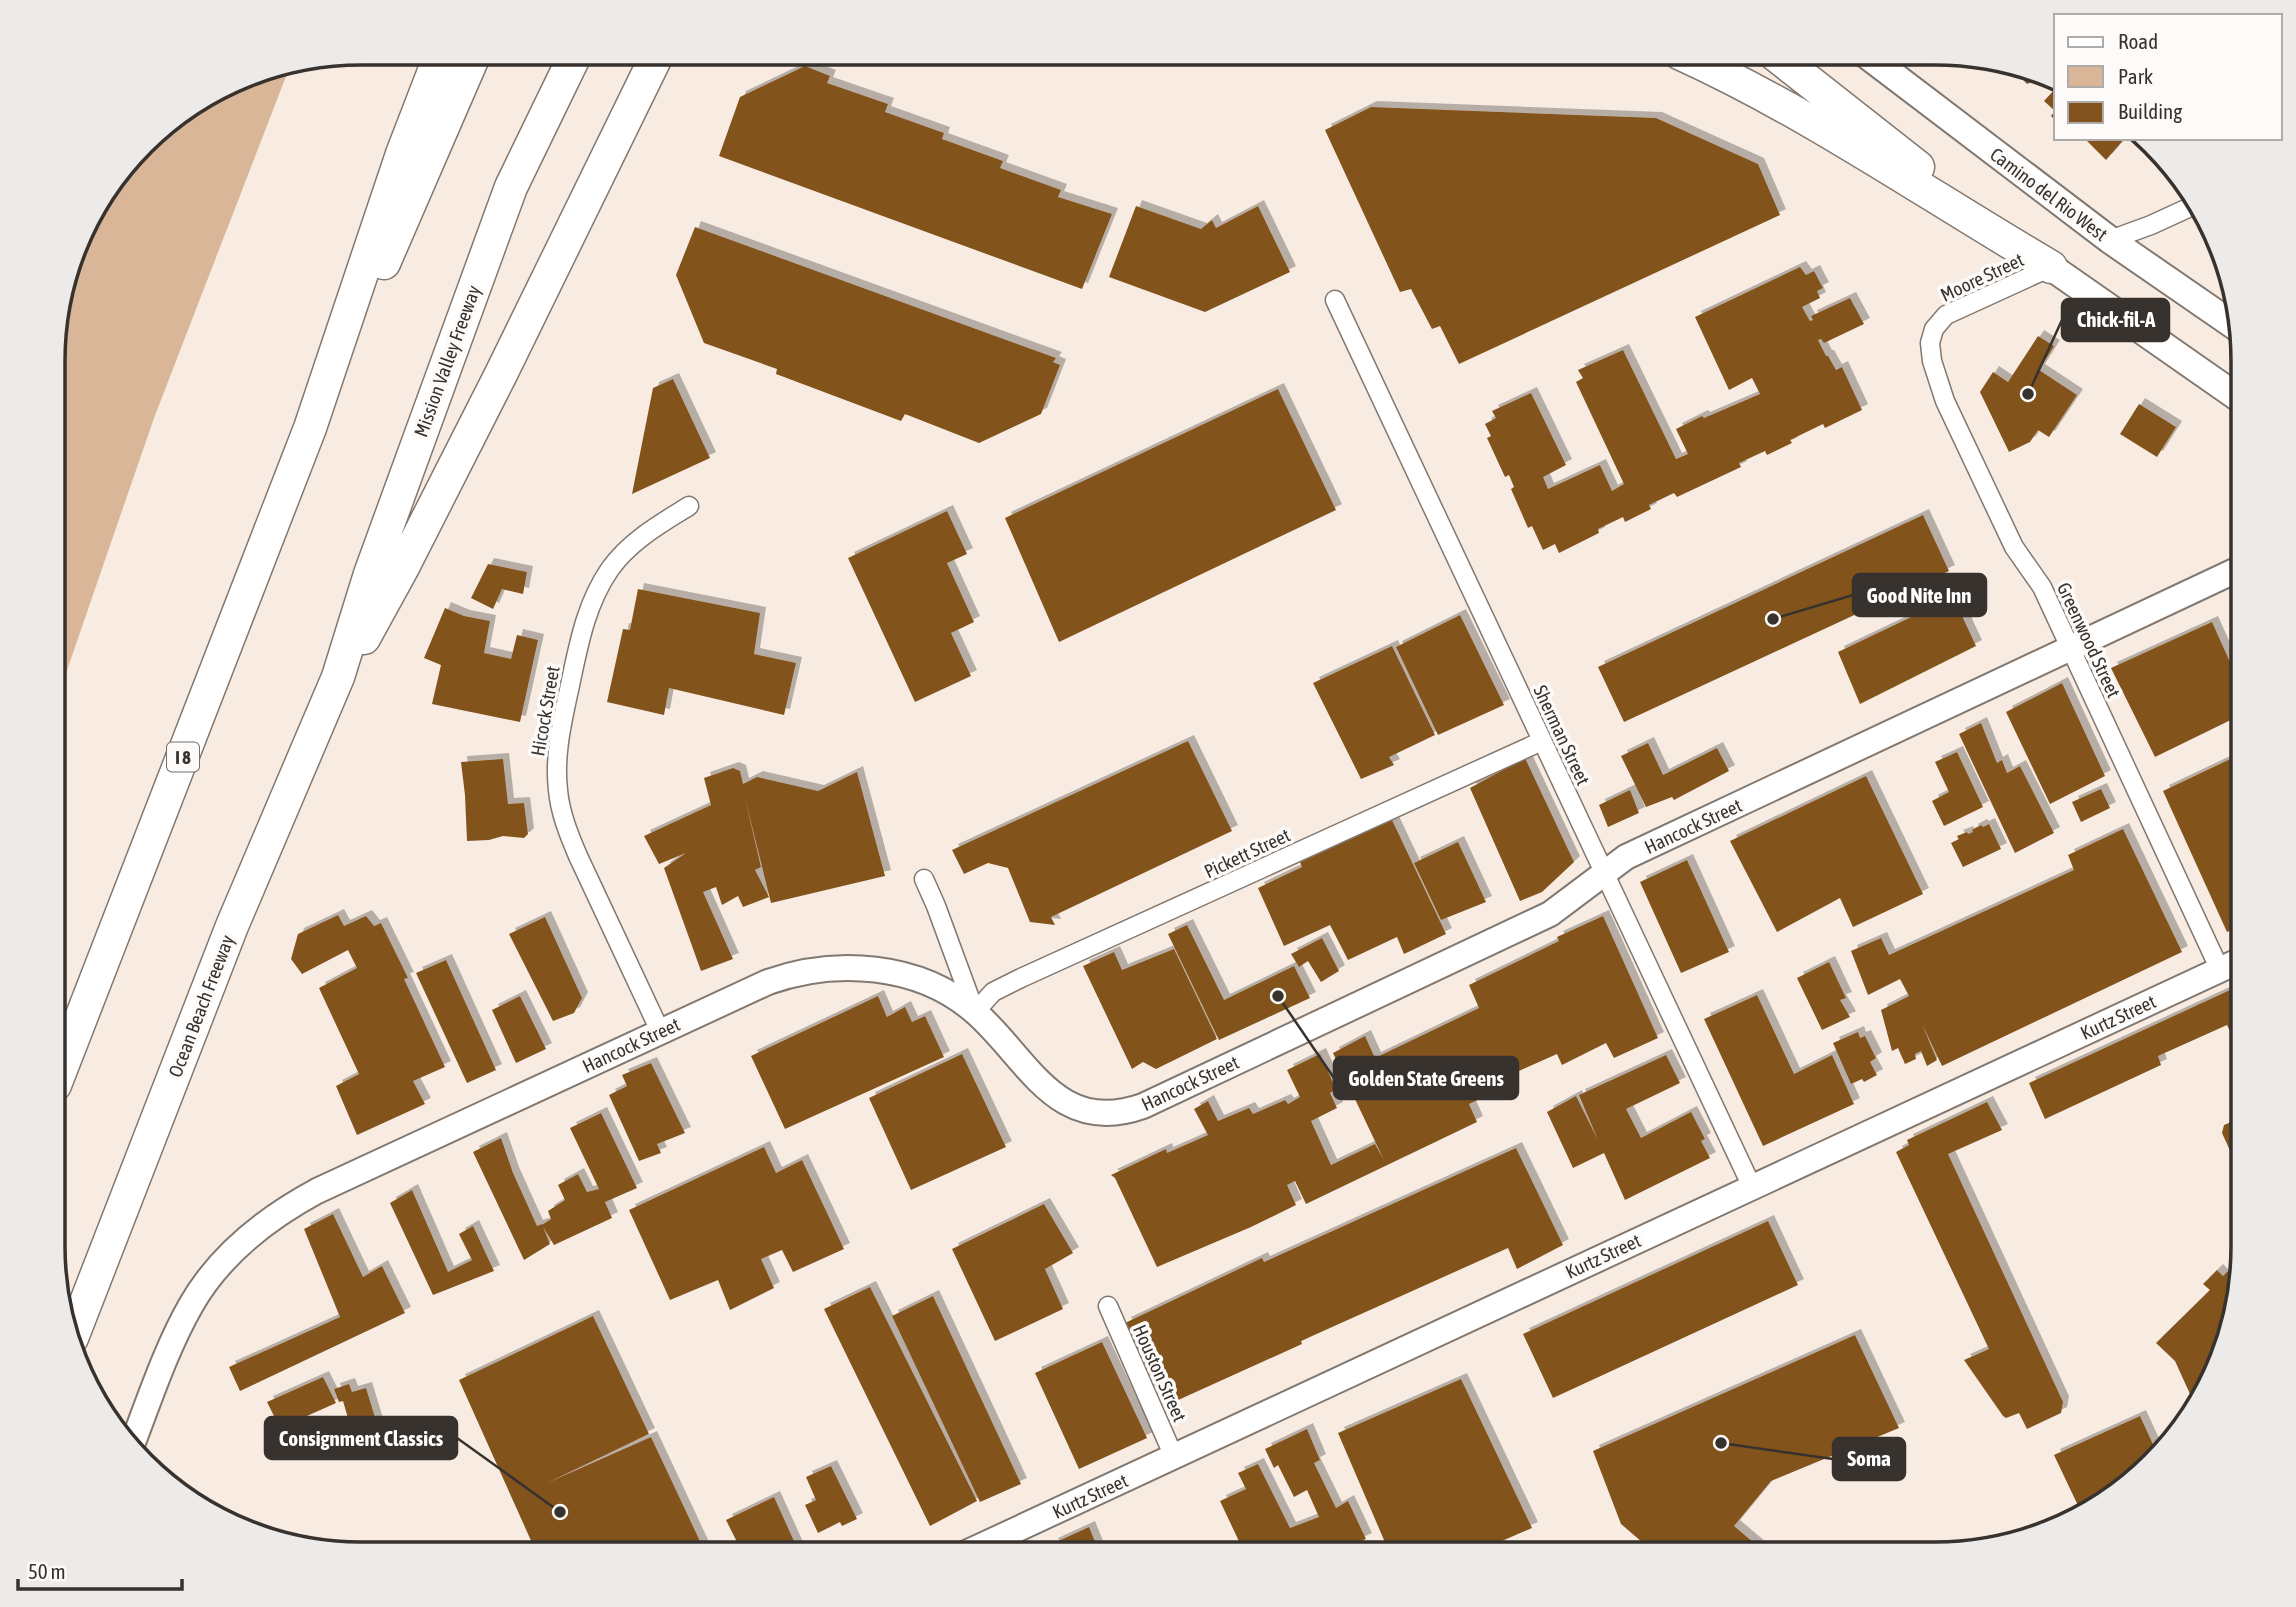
<svg xmlns="http://www.w3.org/2000/svg" width="2296" height="1607" font-family="'Asap Condensed',sans-serif">
	<style>
		.green { fill: #d8b697 }
		.building { fill: #83531f; filter: url(#shadow) }
		.lines { fill: none; stroke-linecap: round; stroke-linejoin: round }
		.street-casing { stroke: #83786f; stroke-width: 21 }
		.secondary-casing { stroke: #83786f; stroke-width: 28 }
		.primary-casing { stroke: #83786f; stroke-width: 30 }
		.highway-casing { stroke: #83786f; stroke-width: 35 }
		.street { stroke: #fff; stroke-width: 18 }
		.secondary { stroke: #fff; stroke-width: 24 }
		.primary { stroke: #fff; stroke-width: 26 }
		.highway { stroke: #fff; stroke-width: 32 }
		.labels { text-anchor: middle; dominant-baseline: central; stroke-width: 7; stroke-linejoin: round; paint-order: stroke }
		.shield { fill: #fdfbf9; stroke: #726e6b; stroke-width: 2 }
		.shield-label { font-size: 18px; font-weight: bold; fill: #37322e }
		.street-label { font-size: 19px; fill: #37322e; stroke: #fdfbf9 }
		.rim { fill: none; stroke: #37322e; stroke-width: 3.5 }
		.leader { fill: none; stroke: #37322e; stroke-width: 2.5 }
		.callout-dot { fill: #37322e; stroke: #fdfbf9; stroke-width: 2.5 }
		.callout { fill: #37322e; stroke: #37322e; stroke-width: 2.5 }
		.callout-label { font-size: 21px; text-anchor: middle; font-weight: bold; fill: #fff }
	</style>
	<defs>
		<filter id="shadow"><feDropShadow dx="6" dy="-6" stdDeviation="0" flood-color="#0004"/></filter>
	</defs>
	<rect width="100%" height="100%" fill="#f8ece2"/>
	<path class="green" d="M290,66L154,418L55,705V320L84,224L157,129L243,76Z"/>
	<path class="building" d="M2008,64L2035,69L2047,75L2027,84Z
		M805,66L830,76L827,83L888,104L885,112L944,133L942,139L1003,161L1000,168L1061,190L1058,197L1112,214L1082,289L719,156L740,97Z
		M2056,88V121L2051,116L2055,111L2044,101Z
		M1371,107L1656,118L1758,164L1780,215L1459,364L1440,326L1432,329L1411,289L1400,292L1325,130Z
		M2084,138H2125L2106,160Z
		M1136,206L1201,229L1212,220L1216,228L1258,206L1290,272L1205,312L1109,277Z
		M695,227L1056,358L1053,362L1060,365L1041,414L979,443L905,414L901,421L776,374L777,369L704,343L676,275Z
		M1800,267L1806,275L1814,271L1823,288L1817,291L1820,298L1802,307L1810,321L1813,320L1811,316L1850,298L1864,324L1824,343L1821,339L1818,340L1826,356H1828L1836,370L1842,367L1862,410L1825,428L1823,424L1790,440L1792,443L1767,455L1765,451L1739,463L1741,467L1677,497L1674,493L1649,505L1651,509L1625,522L1623,517L1598,529L1599,533L1559,553L1555,544L1543,550L1532,526L1528,528L1511,489L1514,487L1509,475L1505,477L1487,438L1491,436L1485,424L1496,418L1492,411L1531,393L1566,465L1543,477L1548,489L1600,465L1612,491L1624,484L1576,382L1583,378L1578,370L1623,350L1676,459L1688,454L1676,429L1702,416L1704,418L1760,394L1752,378L1729,390L1695,317Z
		M2038,336L2054,346L2039,370L2077,395L2049,437L2038,430L2030,442L2009,452L1980,392L1993,372L2008,382Z
		M673,379L710,458L632,494L653,388Z
		M1278,389L1336,510L1059,642L1005,518Z
		M2139,404L2176,427L2157,457L2120,434Z
		M947,511L967,554L947,563L974,622L951,633L971,676L915,702L848,558Z
		M1923,515L1949,571L1624,722L1598,667Z
		M488,564L527,572L523,594L502,589L493,609L471,598Z
		M638,589L760,613L754,654L796,663L784,715L669,688L664,715L607,702L623,629L630,630Z
		M1949,599L1956,603L1976,646L1860,704L1838,652Z
		M445,608L464,616L490,621L484,653L511,659L517,635L538,640L520,722L432,704L441,665L424,658Z
		M1460,615L1504,705L1438,735L1396,647Z
		M2212,622L2243,691V714L2155,757L2111,668Z
		M1392,646L1435,735L1389,757L1394,765L1361,779L1313,683Z
		M2062,683L2105,776L2050,804L2006,712Z
		M1981,723L1997,763L2002,760L2007,773L2020,766L2054,833L2015,853L1959,734Z
		M1188,741L1232,831L1051,917L1055,925L1030,922L1008,868L988,863L964,874L952,850Z
		M1648,743L1663,775L1717,748L1729,771L1674,800L1672,797L1646,807L1621,756Z
		M1957,752L1983,807L1944,826L1932,801L1949,792L1935,762Z
		M2243,753V925L2227,932L2163,791Z
		M1525,758L1574,862L1542,892L1520,901L1470,788Z
		M503,759L508,804L524,803L528,834L524,838L503,836L489,840L467,841L465,795L461,762Z
		M733,768L740,771L743,784L757,777L818,791L857,772L885,876L771,903L744,794L761,867L755,870L769,897L743,907L738,896L722,905L716,887L703,892L733,959L701,971L664,868L686,853L659,864L644,836L711,805L704,778Z
		M1866,776L1923,894L1853,927L1840,898L1777,932L1730,841Z
		M2101,789L2110,808L2081,822L2072,802Z
		M1630,790L1639,813L1608,827L1599,805Z
		M1392,820L1446,934L1404,954L1397,937L1348,960L1330,925L1284,946L1258,888L1302,867L1300,862Z
		M1989,824L2001,849L1963,867L1951,843L1959,839L1957,836L1967,832L1968,834L1973,832L1972,830L1981,825L1983,827Z
		M2123,829L2182,952L1942,1066L1922,1024L1937,1060L1927,1066L1921,1051L1915,1054L1916,1059L1905,1064L1898,1048L1892,1051L1881,1010L1909,996L1900,979L1868,995L1851,951L1881,938L1889,955L2074,870L2068,855Z
		M1458,842L1486,902L1441,920L1414,863Z
		M1687,860L1729,952L1681,973L1640,882Z
		M338,915L344,926L366,916L374,926L381,923L408,978L404,979L445,1067L413,1081L425,1104L357,1135L336,1086L359,1074L319,988L357,968L348,950L302,974L291,959L298,934Z
		M1603,916L1658,1038L1614,1058L1606,1043L1562,1065L1557,1054L1510,1075L1513,1084L1469,1104L1477,1122L1306,1204L1295,1181L1287,1185L1296,1205L1251,1227L1157,1267L1115,1178L1111,1175L1166,1149L1167,1153L1208,1135L1194,1109L1208,1101L1218,1121L1249,1108L1253,1114L1285,1100L1288,1104L1300,1097L1287,1070L1320,1054L1336,1089L1330,1093L1337,1108L1311,1121L1331,1165L1375,1144L1384,1160L1333,1053L1365,1036L1375,1058L1479,1008L1469,985L1559,941L1557,937Z
		M545,917L582,998L574,1013L553,1021L509,934Z
		M1187,925L1224,1000L1294,966L1310,998L1219,1040L1168,934Z
		M1322,938L1339,971L1321,982L1308,961L1299,967L1291,954Z
		M1174,949L1217,1039L1156,1069L1143,1062L1132,1069L1083,966L1114,952L1122,970Z
		M446,960L496,1070L467,1083L416,973Z
		M1829,962L1846,998L1840,1000L1850,1017L1822,1030L1797,978Z
		M2243,984V1059L2227,1025L2158,1056L2161,1065L2045,1119L2029,1083Z
		M1757,995L1794,1074L1832,1055L1854,1104L1763,1146L1704,1019Z
		M520,996L546,1049L516,1063L492,1010Z
		M878,996L887,1017L905,1007L912,1022L925,1016L944,1057L785,1129L751,1056Z
		M1858,1032L1860,1038L1865,1036L1876,1058L1870,1062L1877,1075L1864,1082L1862,1079L1851,1084L1833,1043Z
		M962,1054L1006,1147L911,1190L869,1098Z
		M1666,1055L1680,1083L1626,1109L1641,1138L1691,1112L1705,1139L1701,1141L1710,1158L1625,1200L1604,1153L1573,1168L1547,1112L1576,1096L1598,1140L1579,1095Z
		M651,1063L685,1133L657,1144L661,1153L639,1161L609,1095L627,1086L622,1075Z
		M1987,1102L2002,1130L1948,1154L2063,1402L2061,1413L2027,1429L2019,1413L2006,1418L2003,1416L1964,1360L1989,1349L1896,1152L1909,1145L1907,1140Z
		M601,1113L637,1188L605,1202L612,1218L554,1245L542,1225L551,1219L548,1211L565,1200L558,1185L578,1174L587,1192L599,1189L570,1128Z
		M2243,1117V1179L2222,1133L2224,1125Z
		M501,1138L513,1173L537,1226L542,1224L550,1244L524,1260L473,1152Z
		M764,1147L776,1173L802,1160L844,1249L793,1272L782,1250L761,1259L774,1288L730,1310L718,1280L670,1300L629,1210Z
		M1516,1148L1563,1245L1517,1269L1508,1248L1301,1341L1302,1344L1165,1406L1125,1323L1262,1258L1264,1262Z
		M412,1190L448,1272L472,1260L459,1234L473,1226L494,1271L433,1295L390,1203Z
		M1044,1204L1073,1253L1045,1269L1063,1309L995,1341L952,1249Z
		M333,1214L363,1277L382,1266L405,1313L240,1391L229,1367L340,1317L304,1229Z
		M1768,1221L1798,1285L1553,1398L1523,1334Z
		M2243,1256V1266L2227,1346L2195,1405L2175,1361L2156,1343L2210,1290L2203,1284L2217,1270L2223,1276Z
		M870,1287L977,1501L930,1526L824,1309Z
		M933,1296L1021,1484L980,1502L892,1316Z
		M593,1316L649,1434L547,1483L651,1437L706,1554H537L459,1380Z
		M1855,1335L1899,1428L1771,1481L1734,1526L1767,1554H1656L1621,1524L1593,1451Z
		M1102,1342L1147,1438L1079,1469L1035,1373Z
		M323,1377L336,1403L280,1428L267,1402Z
		M1461,1379L1532,1528L1472,1554H1390L1338,1433Z
		M349,1384L352,1392L366,1388L377,1424L352,1432L343,1401L339,1402L334,1389Z
		M2140,1416L2157,1453L2082,1514L2054,1455Z
		M1307,1429L1320,1460L1314,1463L1336,1508L1348,1501L1366,1539L1332,1554H1245L1220,1501L1246,1489L1238,1473L1258,1464L1290,1528L1319,1517L1307,1490L1294,1497L1278,1465L1274,1468L1265,1449Z
		M831,1466L857,1519L842,1526L840,1522L818,1533L805,1505L816,1500L806,1477Z
		M774,1497L798,1550L790,1554H743L726,1520Z
		M1089,1527L1100,1554H1057L1052,1544Z"/>
	<g class="lines">
		<defs>
			<path id="street" d="M2110,240L2151,225L2199,203
				M2051,267L1946,315L1934,329L1930,343L1932,361L1945,401L2014,547L2042,587L2220,970
				M1335,300L1752,1187
				M924,879L936,906L975,1012L993,992L1021,978L1542,741
				M660,1031L578,856C569,835 560,813 558,790C554,756 562,722 569,690C578,648 585,605 610,569C630,541 660,524 689,506
				M1108,1306L1174,1457"/>
			<path id="secondary" d="M132,1445C150,1398 166,1349 191,1305C220,1254 267,1218 317,1191L768,982C835,958 919,963 975,1012C1028,1058 1056,1137 1143,1106L1550,914L1626,857L2243,567
				M964,1554L2243,959"/>
			<path id="primary" d="M1864,53L2110,240L2239,329
				M2051,267L2243,401"/>
			<path id="highway" d="M1679,53C1809,112 1928,195 2051,267
				M1773,53L1918,167
				M384,263L475,53
				M364,638L403,567L501,374L658,53
				M55,1085L310,428L402,154L441,53
				M72,1338L232,926L338,677L370,574L511,187L576,53"/>
		</defs>
		<use href="#street" class="street-casing"/>
		<use href="#secondary" class="secondary-casing"/>
		<use href="#primary" class="primary-casing"/>
		<use href="#highway" class="highway-casing"/>
		<use href="#street" class="street"/>
		<use href="#secondary" class="secondary"/>
		<use href="#primary" class="primary"/>
		<use href="#highway" class="highway"/>
	</g>
	<g class="labels">
		<rect class="shield" x="167" y="742.5" width="32" height="29" rx="5"/>
		<g class="shield-label">
			<text x="183" y="757">I 8</text>
		</g>
		<g class="street-label">
			<text transform="translate(2049 194) rotate(37)">Camino del Rio West</text>
			<text transform="translate(1982 277) rotate(-25)">Moore Street</text>
			<text transform="translate(447 361) rotate(-70)">Mission Valley Freeway</text>
			<text transform="translate(2089 640) rotate(65)">Greenwood Street</text>
			<text transform="translate(545 711) rotate(-80)">Hicock Street</text>
			<text transform="translate(1562 735) rotate(65)">Sherman Street</text>
			<text transform="translate(1693 826) rotate(-25)">Hancock Street</text>
			<text transform="translate(1247 853) rotate(-25)">Pickett Street</text>
			<text transform="translate(201 1006) rotate(-69)">Ocean Beach Freeway</text>
			<text transform="translate(2118 1017) rotate(-25)">Kurtz Street</text>
			<text transform="translate(631 1045) rotate(-25)">Hancock Street</text>
			<text transform="translate(1190 1083) rotate(-25)">Hancock Street</text>
			<text transform="translate(1603 1256) rotate(-25)">Kurtz Street</text>
			<text transform="translate(1160 1373) rotate(66)">Houston Street</text>
			<text transform="translate(1090 1496) rotate(-25)">Kurtz Street</text>
		</g>
	</g>
	<path d="M0 0H2296V1607H0ZM361 65H1935A296 296 0 0 1 2231 361V1246A296 296 0 0 1 1935 1542H361A296 296 0 0 1 65 1246V361A296 296 0 0 1 361 65Z" fill="#edebe9" fill-rule="evenodd"/>
	<path class="rim" d="M361 65H1935A296 296 0 0 1 2231 361V1246A296 296 0 0 1 1935 1542H361A296 296 0 0 1 65 1246V361A296 296 0 0 1 361 65Z"/>
	<path class="leader" d="M2028 394L2062 320M1773 619L1853 595M1278 996L1334 1078M560 1512L457 1438M1721 1443L1833 1459"/>
	<g class="callout-dot">
		<circle cx="2028" cy="394" r="7"/>
		<circle cx="1773" cy="619" r="7"/>
		<circle cx="1278" cy="996" r="7"/>
		<circle cx="560" cy="1512" r="7"/>
		<circle cx="1721" cy="1443" r="7"/>
	</g>
	<g class="callout">
		<rect x="2062" y="299" width="107" height="42" rx="7"/>
		<rect x="1853" y="574" width="133" height="42" rx="7"/>
		<rect x="1334" y="1057" width="184" height="42" rx="7"/>
		<rect x="265" y="1417" width="192" height="42" rx="7"/>
		<rect x="1833" y="1438" width="72" height="42" rx="7"/>
	</g>
	<g class="callout-label">
		<text x="2116" y="327">Chick-fil-A</text>
		<text x="1919" y="603">Good Nite Inn</text>
		<text x="1426" y="1086">Golden State Greens</text>
		<text x="361" y="1446">Consignment Classics</text>
		<text x="1869" y="1466">Soma</text>
	</g>
	<rect x="2054" y="14" width="228" height="126" fill="#fdfbf9" stroke="#aeaba8" stroke-width="2"/>
	<rect x="2068" y="37" width="35" height="10" fill="#ffffff" stroke="#aeaba8" stroke-width="2"/>
	<text x="2118" y="49" font-size="21" fill="#37322e">Road</text>
	<rect x="2068" y="66" width="35" height="21" fill="#d8b697" stroke="#aeaba8" stroke-width="2"/>
	<text x="2118" y="84" font-size="21" fill="#37322e">Park</text>
	<rect x="2068" y="102" width="35" height="21" fill="#83531f" stroke="#aeaba8" stroke-width="2"/>
	<text x="2118" y="119" font-size="21" fill="#37322e">Building</text>
	<path d="M18 1579v10h164v-10" fill="none" stroke="#37322e" stroke-width="3.5"/>
	<text x="28" y="1579" font-size="21" fill="#37322e" stroke="#fdfbf9" stroke-width="5" paint-order="stroke">50 m</text>
</svg>
